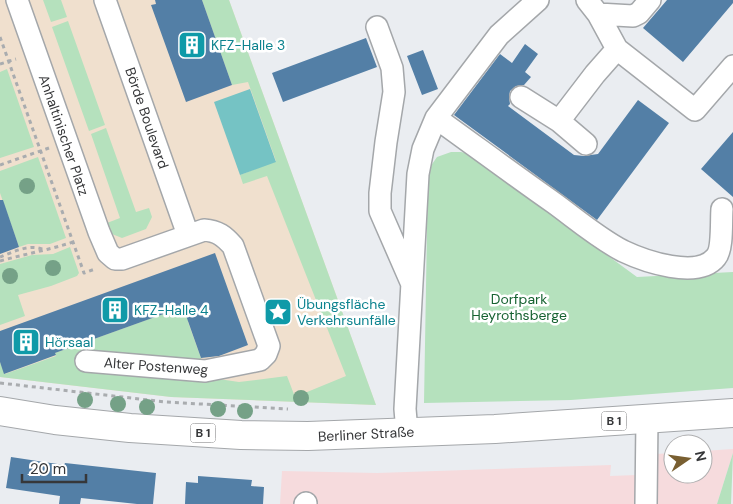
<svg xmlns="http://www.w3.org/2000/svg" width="733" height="504" font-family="'DM Sans',sans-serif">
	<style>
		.commercial { fill: #f6dbdd }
		.education { fill: #f0e0ce }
		.green { fill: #b5e1bd }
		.water { fill: #75c3c4 }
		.building { fill: #537fa6 }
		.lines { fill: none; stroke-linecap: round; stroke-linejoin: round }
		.minor-casing { stroke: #a4a7aa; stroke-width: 24 }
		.major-casing { stroke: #a4a7aa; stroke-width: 30 }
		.path { stroke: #a9acaf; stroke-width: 3; stroke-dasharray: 4 4; stroke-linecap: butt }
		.minor { stroke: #fff; stroke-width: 21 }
		.major { stroke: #fff; stroke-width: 28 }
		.tree { fill: #75a187 }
		.labels { text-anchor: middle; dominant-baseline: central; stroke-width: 5; stroke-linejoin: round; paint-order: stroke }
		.shield { fill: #fff; stroke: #727374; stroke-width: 1 }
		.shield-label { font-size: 12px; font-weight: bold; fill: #363739 }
		.culture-label { font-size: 14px; fill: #0d838f; stroke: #fff; text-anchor: start }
		.street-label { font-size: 14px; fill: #363739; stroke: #fff }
		.park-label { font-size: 14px; fill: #166231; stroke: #fff }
	</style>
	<rect width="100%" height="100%" fill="#eaedf1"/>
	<path class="commercial" d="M733,449V453L717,504H280L282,471L377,473L611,465L610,476L637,475L656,454L673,453V474H703V451Z"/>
	<path class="education" d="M0,0H229L376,405L171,397L0,377Z"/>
	<path class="green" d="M43,0H61L67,17L51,22Z
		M202,0H229L376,405L171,397L0,377V362L5,374L56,356L55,353L191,304L188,322L202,361L205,377L239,382L287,376L295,397L346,376L267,176L243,184L240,175L276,161L248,82L232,85Z
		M68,21L105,125L89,131L52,27Z
		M7,69L34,147L0,158V72Z
		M106,128L136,212L149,208L152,217L146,229L122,238L112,234L107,223L120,218L91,134Z
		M451,152H461L469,154L637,277L733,272V388L571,400L424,403L428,170L437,157Z
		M38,157L66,238L50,244H28L19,247L0,193V171Z
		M70,247L79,273L77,276L51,286L18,295L25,316L0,325V264L32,255L53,254Z
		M733,453L731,504H717Z"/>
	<path class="water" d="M250,89L276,162L240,175L214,102Z"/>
	<path class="building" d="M155,0H202L232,85L186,102L151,5L156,4Z
		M667,0H733V3L683,62L643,28Z
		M366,38L377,67L283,102L272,73Z
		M525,44L538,54L525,72L531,77L524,85L516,86L510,91L509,97L510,104L508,106L574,155L584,156L598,154L638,100L669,123L597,220L454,115L500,54L512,63Z
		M423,50L438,89L422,95L407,56Z
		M733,132V197L701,169Z
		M0,200H3L19,247L0,254Z
		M215,253L248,345L219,356L201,358L183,307L55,353L56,355L4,374L0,362V331Z
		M11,457L64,465L65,463L156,473L153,504H137L81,498L80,504H59L60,496L6,488Z
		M198,476L252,480L251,486L264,487L263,504H185L186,482L198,483Z"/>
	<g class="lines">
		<defs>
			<path id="minor" d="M17,0L99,232L108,253L115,259H122L204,230C218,231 224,236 233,246L269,346L266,354L260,360L205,371L86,361
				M105,0L188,235
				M587,0L598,14L617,49L695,110L733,66
				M598,14L633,16L639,13L650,0
				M377,27L392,68L394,92L386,142L380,193V211L411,282
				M521,97L559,121L586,144
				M436,118C475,146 514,175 554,203C576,219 598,238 623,251C644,261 698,280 716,257C723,249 721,220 722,209
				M559,121L595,74L617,49
				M407,432L405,409L418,174L423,149L436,118L499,35L538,0
				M305,504L306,503
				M646,504L647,419"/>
			<path id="major" d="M0,411L55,420L130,428L241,435L308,436L495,429L733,413"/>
		</defs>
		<use href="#minor" class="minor-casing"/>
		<use href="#major" class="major-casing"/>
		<path class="path" d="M0,37L84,273L95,269
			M0,64L16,59
			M0,165L49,148
			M0,257C13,252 31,243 44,250
			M0,261C25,254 49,250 73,242
			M0,383L166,402L288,409"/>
		<use href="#minor" class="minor"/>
		<use href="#major" class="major"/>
	</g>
	<g class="tree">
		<circle cx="27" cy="186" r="8"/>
		<circle cx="53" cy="268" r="8"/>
		<circle cx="10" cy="276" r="8"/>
		<circle cx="301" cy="398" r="8"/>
		<circle cx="85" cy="400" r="8"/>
		<circle cx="118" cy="404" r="8"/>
		<circle cx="147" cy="407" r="8"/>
		<circle cx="218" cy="409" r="8"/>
		<circle cx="245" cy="411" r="8"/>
	</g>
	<defs>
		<symbol id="building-square" viewBox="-11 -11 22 22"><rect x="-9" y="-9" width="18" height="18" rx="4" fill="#0f9aa8" stroke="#fff"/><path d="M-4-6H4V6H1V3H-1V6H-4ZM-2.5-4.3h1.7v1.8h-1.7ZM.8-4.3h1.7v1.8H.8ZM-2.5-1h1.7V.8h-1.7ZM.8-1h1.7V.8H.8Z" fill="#fff"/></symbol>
		<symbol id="sight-square" viewBox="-11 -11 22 22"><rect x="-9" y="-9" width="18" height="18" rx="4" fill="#0f9aa8" stroke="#fff"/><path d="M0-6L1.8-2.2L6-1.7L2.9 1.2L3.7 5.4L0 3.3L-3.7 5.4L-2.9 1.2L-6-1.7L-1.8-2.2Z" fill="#fff"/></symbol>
	</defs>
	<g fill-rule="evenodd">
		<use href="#building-square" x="176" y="29" width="32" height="32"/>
		<use href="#building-square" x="99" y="294" width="32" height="32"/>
		<use href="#sight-square" x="262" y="296" width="32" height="32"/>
		<use href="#building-square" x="10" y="326" width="32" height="32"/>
	</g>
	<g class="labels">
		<g class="shield">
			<rect x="601.5" y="411.5" width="25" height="19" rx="4"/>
			<rect x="190.5" y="423.5" width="25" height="19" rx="4"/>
		</g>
		<g class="shield-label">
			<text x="614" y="421">B 1</text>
			<text x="203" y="433">B 1</text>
		</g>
		<g class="culture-label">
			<text x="211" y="45">KFZ-Halle 3</text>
			<text x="297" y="304">Übungsfläche<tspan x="297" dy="16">Verkehrsunfälle</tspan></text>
			<text x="134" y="310">KFZ-Halle 4</text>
			<text x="45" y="342">Hörsaal</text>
		</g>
		<g class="street-label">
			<text transform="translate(147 118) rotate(71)">Börde Boulevard</text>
			<text transform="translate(64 135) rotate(71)">Anhaltinischer Platz</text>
			<text transform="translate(156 366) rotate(4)">Alter Postenweg</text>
			<text transform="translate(366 434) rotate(-3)">Berliner Straße</text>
		</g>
		<g class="park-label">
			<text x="519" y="299">Dorfpark<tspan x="519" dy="16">Heyrothsberge</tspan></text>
		</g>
	</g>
	<g transform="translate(688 459) rotate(77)"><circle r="24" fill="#ffffff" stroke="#afafb0"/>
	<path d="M0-4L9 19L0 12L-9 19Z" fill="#795f31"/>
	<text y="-8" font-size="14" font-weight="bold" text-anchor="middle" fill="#363739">N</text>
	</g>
	<path d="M22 474v8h64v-8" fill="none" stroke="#363739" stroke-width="2.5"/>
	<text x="30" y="474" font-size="15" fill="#363739" stroke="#ffffff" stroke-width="4" paint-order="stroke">20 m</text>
</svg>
